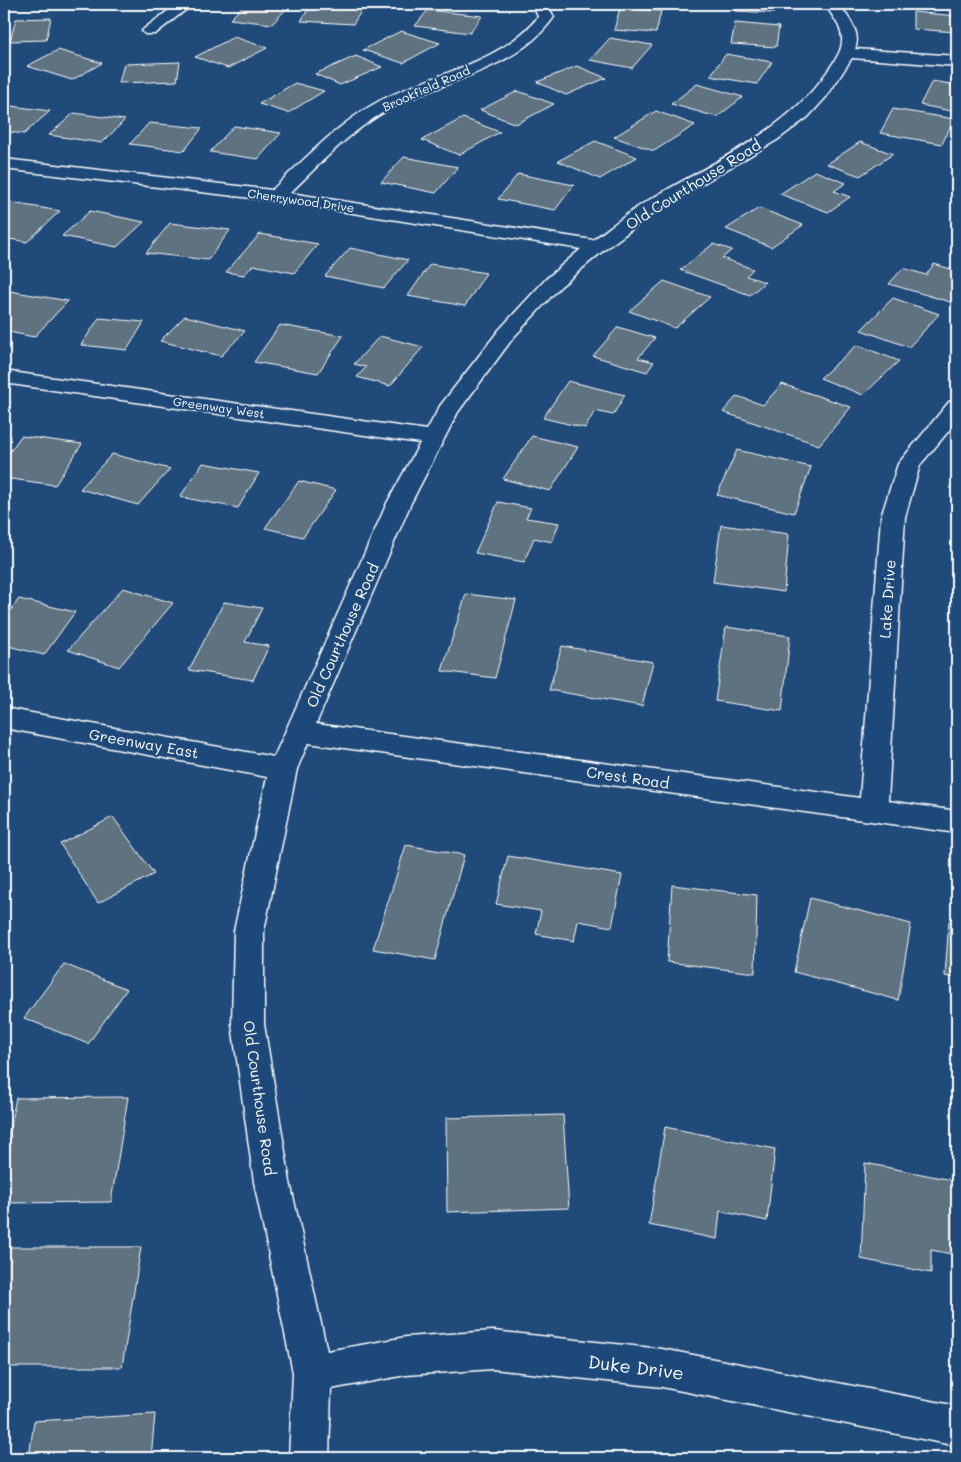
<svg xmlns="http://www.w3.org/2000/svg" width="961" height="1462" font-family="Mali,sans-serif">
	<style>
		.building { fill: #5e7280; stroke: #fff }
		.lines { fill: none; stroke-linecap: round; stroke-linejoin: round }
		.minor-casing { stroke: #fff; stroke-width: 3 }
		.minor { fill: #1f4a7a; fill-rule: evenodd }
		.labels { text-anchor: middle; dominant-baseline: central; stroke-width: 4; stroke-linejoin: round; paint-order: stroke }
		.far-street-label { font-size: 12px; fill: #fff; stroke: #1f4a7a }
		.street-label { font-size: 15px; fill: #fff; stroke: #1f4a7a }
		.near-street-label { font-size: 18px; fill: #fff; stroke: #1f4a7a }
	</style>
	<rect width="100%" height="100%" fill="#1f4a7a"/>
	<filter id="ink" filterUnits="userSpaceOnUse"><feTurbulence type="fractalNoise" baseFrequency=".02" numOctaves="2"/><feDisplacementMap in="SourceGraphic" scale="10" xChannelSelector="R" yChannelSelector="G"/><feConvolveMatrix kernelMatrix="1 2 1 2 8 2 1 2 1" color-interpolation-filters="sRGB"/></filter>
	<g filter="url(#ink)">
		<path class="building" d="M245,4H291L272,24L230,19Z
			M735,4H774V13L735,11Z
			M310,6L362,10L353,24L301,21Z
			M620,8L661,11L656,33L614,30Z
			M428,10L482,16L470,33L415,26Z
			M913,12L957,16V32L913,29Z
			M51,18L46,40L10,41L16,19Z
			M735,23L779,27L776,47L731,44Z
			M401,31L440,43L403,63L363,50Z
			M234,37L267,48L228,68L195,57Z
			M610,38L652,45L632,68L590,60Z
			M58,50L102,63L72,80L27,66Z
			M726,54L772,62L757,84L710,76Z
			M356,56L382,67L340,85L315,74Z
			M180,62L177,81L119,83L124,64Z
			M577,66L606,78L566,95L537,82Z
			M932,81L957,85V112L920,105Z
			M295,83L324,91L288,113L259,104Z
			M697,84L743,97L717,117L671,104Z
			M518,91L554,104L516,124L480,110Z
			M4,105L50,111L24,134L4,131Z
			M893,109L954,119L942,144L880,133Z
			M656,111L695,125L654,151L614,137Z
			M74,113L125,120L102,143L49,135Z
			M463,118L500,132L459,155L422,140Z
			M149,123L202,128L184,151L130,144Z
			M234,126L281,133L258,159L210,152Z
			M595,141L637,157L600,179L558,161Z
			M860,142L893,154L860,176L827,164Z
			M404,157L458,167L436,193L381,182Z
			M815,171L846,183L834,191L850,197L828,212L780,194Z
			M518,174L574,185L555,210L498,199Z
			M6,202L60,211L27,242L4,238V204Z
			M759,208L803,225L771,247L726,229Z
			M90,211L144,222L117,247L62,236Z
			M170,223L230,230L208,260L146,253Z
			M260,234L318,244L294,273L253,265L244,275L226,272Z
			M713,244L732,250L722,258L753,269L746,276L765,282L750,295L680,270Z
			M350,248L408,260L384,288L325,276Z
			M430,264L486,273L465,306L408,296Z
			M934,264L957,271V299L954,303L889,284L903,268L926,275Z
			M664,281L710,297L675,328L629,311Z
			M4,290L68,301L34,337L4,331Z
			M893,298L939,314L909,347L861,330Z
			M185,316L245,331L221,356L160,341Z
			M99,318L144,322L127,350L81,345Z
			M280,325L343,336L318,373L254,362Z
			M618,327L655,338L638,358L654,362L647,372L593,356Z
			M380,336L423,347L390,386L357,377L366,367L354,364Z
			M857,345L899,361L863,395L820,378Z
			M568,381L625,395L613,415L595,411L585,428L543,418Z
			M782,384L851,407L819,445L723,412L737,396L763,405Z
			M21,436L82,444L55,485L4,478V460Z
			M532,436L578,447L550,491L503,479Z
			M737,450L811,467L794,513L717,495Z
			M112,454L170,469L138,505L80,489Z
			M203,463L259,473L238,508L180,497Z
			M299,481L336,490L303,537L265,528Z
			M498,502L531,508L526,518L559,523L552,542L534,538L524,562L475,553Z
			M721,525L789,534L784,592L713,582Z
			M123,588L173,603L119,667L68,650Z
			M466,594L516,600L495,678L442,671Z
			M19,599L75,612L44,655L4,645V619Z
			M224,602L262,608L245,642L269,646L253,680L189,670Z
			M726,627L790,636L782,711L715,701Z
			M562,646L653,662L642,706L549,690Z
			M113,817L154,874L98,903L60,844Z
			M406,845L464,855L435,960L373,949Z
			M508,856L622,875L612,927L578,921L574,941L536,934L541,911L496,904Z
			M672,885L757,895L755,973L667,962Z
			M810,898L911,924L898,1000L794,972Z
			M949,921L957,923V978L945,976Z
			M64,964L127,989L88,1044L24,1018Z
			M128,1097L111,1202L4,1203V1155L16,1098Z
			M563,1115L569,1208L447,1212L446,1118Z
			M665,1127L775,1149L767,1221L720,1211L717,1239L649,1225Z
			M865,1163L957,1181V1255L931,1250V1273L861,1259Z
			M4,1247H141L122,1367H4Z
			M155,1414L151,1458H29L34,1421Z"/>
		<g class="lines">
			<defs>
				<path id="minor" d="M177,4H193L155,34H145L142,31L145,28Z
					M533,4H547L554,17C516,72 440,80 386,111C349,132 320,164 290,193L593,240C612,226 630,211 649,200C711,163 786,132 827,72C833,63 842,52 842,41C843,27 831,15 825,4H839C848,18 862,32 855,49L957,56V66L852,58L827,96L808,117L777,140L659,209L604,250L560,287L513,338L458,412L411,503L316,724L860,798L881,517L898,464L949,402L957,400V421L920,465L905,517L888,801L957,811V833L308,743L297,769L264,931V1024L290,1182L327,1351L406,1337L493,1331L662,1349L957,1406V1446L662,1387L493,1369L406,1375L331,1389L329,1458H289L293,1373L254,1182L232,1024L234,931L267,777L4,728V708L274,757L387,503L420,443L4,383V371L427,430L440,406L499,330L546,279L581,249L276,201L4,169V159L272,190C304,160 335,126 374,104C427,74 499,66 538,17Z"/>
			</defs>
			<use href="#minor" class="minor-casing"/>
			<use href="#minor" class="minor"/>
		</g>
	</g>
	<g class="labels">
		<g class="far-street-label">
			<text transform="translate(426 88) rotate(-24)">Brookfield Road</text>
			<text transform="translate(301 200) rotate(8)">Cherrywood Drive</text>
			<text transform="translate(219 407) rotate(8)">Greenway West</text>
		</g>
		<g class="street-label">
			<text transform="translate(693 184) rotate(-32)">Old Courthouse Road</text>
			<text transform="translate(887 599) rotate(-86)">Lake Drive</text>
			<text transform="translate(342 635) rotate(-66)">Old Courthouse Road</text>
			<text transform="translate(144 743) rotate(10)">Greenway East</text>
			<text transform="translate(628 777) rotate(8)">Crest Road</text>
			<text transform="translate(260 1098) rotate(82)">Old Courthouse Road</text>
		</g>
		<g class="near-street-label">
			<text transform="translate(636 1367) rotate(7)">Duke Drive</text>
		</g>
	</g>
	<rect width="961" height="1462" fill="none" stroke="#1f4a7a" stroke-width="20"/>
	<rect x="10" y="10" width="941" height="1442" fill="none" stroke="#fff" stroke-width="2" filter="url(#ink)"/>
</svg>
